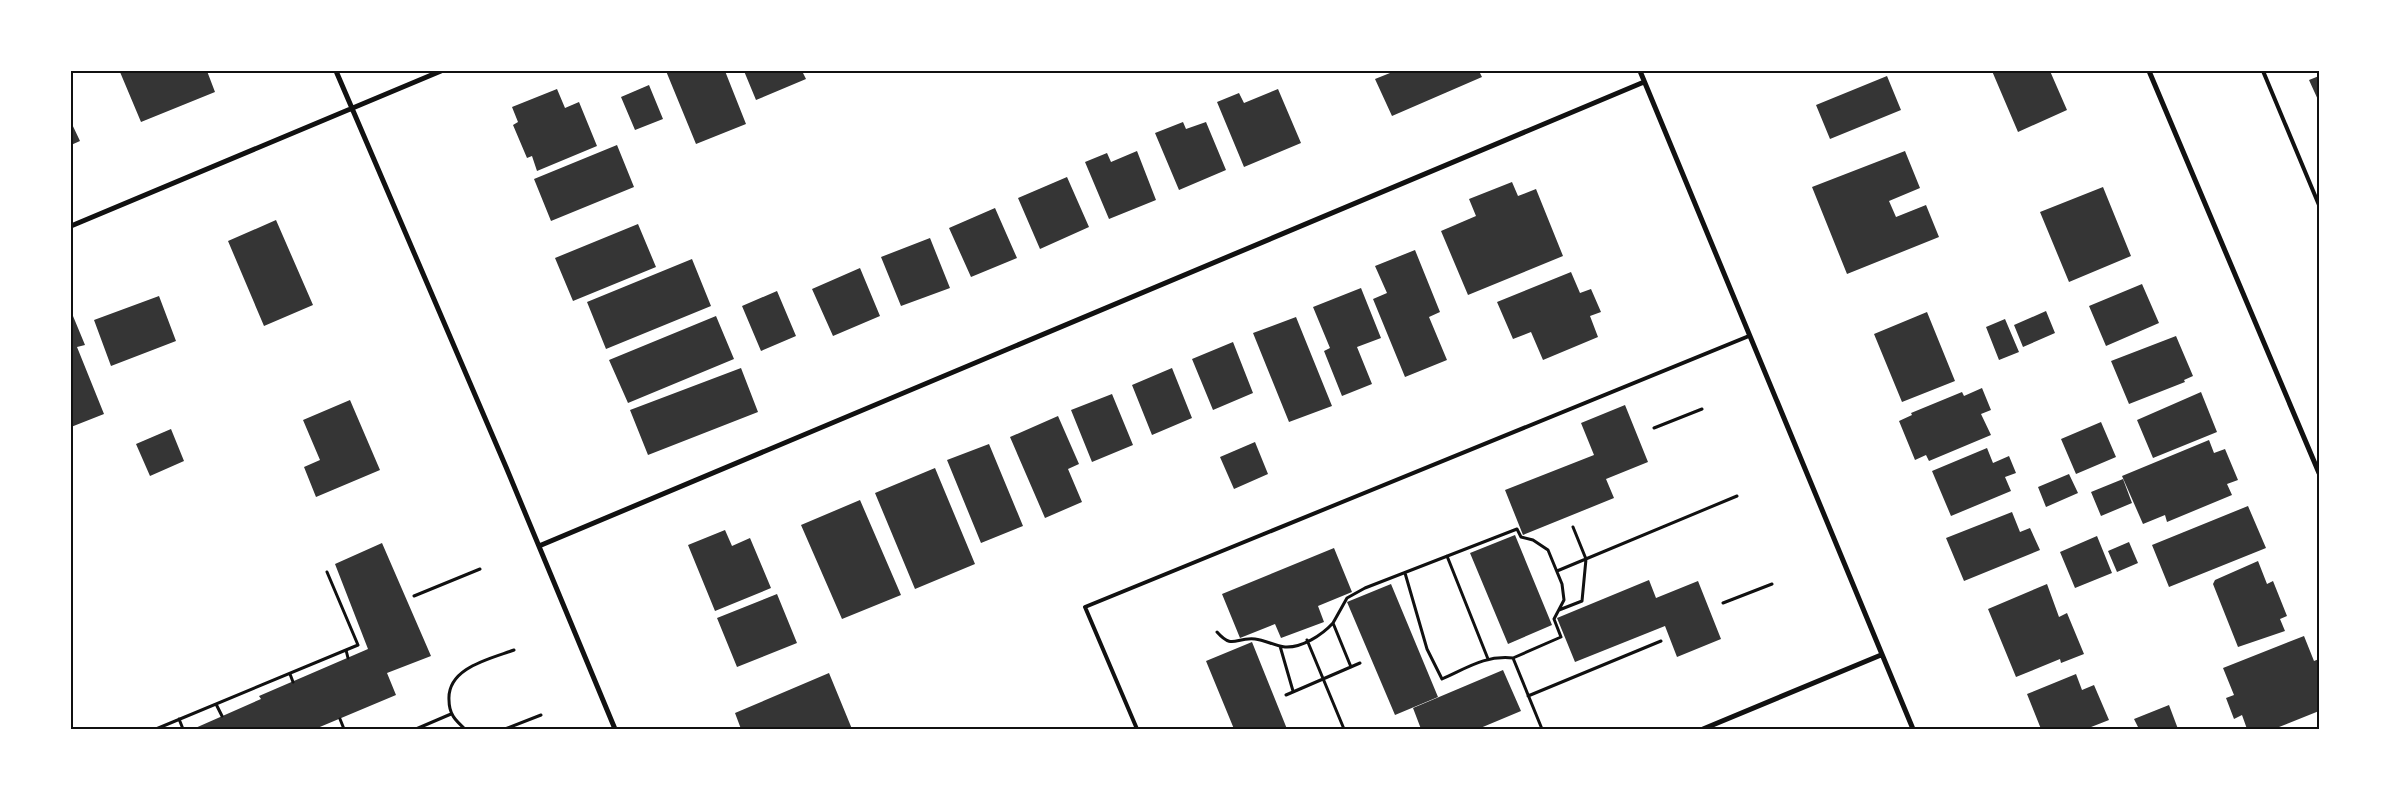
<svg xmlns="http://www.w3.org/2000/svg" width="2390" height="800" font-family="'IBM Plex Sans',sans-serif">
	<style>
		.building { fill: #353535 }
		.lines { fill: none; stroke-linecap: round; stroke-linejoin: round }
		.path { stroke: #111; stroke-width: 3 }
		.service { stroke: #111; stroke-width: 4 }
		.minor { stroke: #111; stroke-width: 5 }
		.neatline { fill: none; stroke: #111; stroke-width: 2 }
	</style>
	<rect width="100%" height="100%" fill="#fff"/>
	<path class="building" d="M122,71H207L215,92L141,122L120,72Z
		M666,71H725L746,124L696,144Z
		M744,71H802L806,79L756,100Z
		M1395,71H1479L1482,77L1392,116L1375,79Z
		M1992,71H2050L2067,110L2018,132Z
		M1887,76L1901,110L1830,139L1816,105Z
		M2319,76V102L2309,80Z
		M649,85L663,119L635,130L621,97Z
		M557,89L565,108L579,102L597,146L537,171L532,156L527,158L513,125L518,122L512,107Z
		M1278,89L1301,143L1244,167L1217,102L1239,93L1244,103Z
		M71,122L80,141L71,145Z
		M1183,122L1186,129L1206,122L1226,170L1179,190L1155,133Z
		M617,145L634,187L551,221L534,179Z
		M1137,151L1156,200L1109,219L1085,162L1107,153L1111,162Z
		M1905,151L1920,188L1889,201L1896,217L1926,205L1939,237L1847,274L1812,187Z
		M1067,177L1089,227L1040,249L1018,198Z
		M1512,182L1518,196L1536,189L1563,256L1468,295L1441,231L1476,216L1469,199Z
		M2103,187L2131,256L2069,282L2040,212Z
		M995,208L1017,258L971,277L949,228Z
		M276,220L313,305L264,326L228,241Z
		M638,224L656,267L573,301L555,258Z
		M930,238L950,288L901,306L881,257Z
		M1415,250L1440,312L1429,317L1447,360L1405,377L1373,299L1387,293L1375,266Z
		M692,259L711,306L606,349L587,302Z
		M860,268L880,316L833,336L812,289Z
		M1571,272L1580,293L1591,289L1601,312L1590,316L1598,337L1543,360L1531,332L1513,339L1497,302Z
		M2142,284L2159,323L2106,346L2089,306Z
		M1361,288L1381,338L1357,347L1372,384L1342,396L1324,351L1330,348L1313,307Z
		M777,291L796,336L761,351L742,306Z
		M159,296L176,341L111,366L94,320Z
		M2046,311L2055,333L2023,347L2014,325Z
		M1927,312L1955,381L1902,402L1874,334Z
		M73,316L85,345L77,347L104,414L71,427Z
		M716,316L734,359L628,403L609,360Z
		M1296,317L1332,406L1289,422L1253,333Z
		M2005,319L2019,352L1999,360L1986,327Z
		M2176,336L2193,376L2184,380L2185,382L2129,404L2111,361Z
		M1233,342L1253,393L1213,410L1192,359Z
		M741,368L758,412L648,455L630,410Z
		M1172,368L1192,418L1152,435L1132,385Z
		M1982,388L1991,410L1981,414L1991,435L1929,461L1926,455L1915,460L1899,421L1912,415L1911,413L1962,392L1964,396Z
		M2201,392L2217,432L2153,458L2137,420Z
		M1112,394L1133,445L1092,462L1071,410Z
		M350,400L380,470L316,497L304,467L320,460L303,420Z
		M1625,405L1648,462L1606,479L1614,498L1523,535L1505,490L1594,455L1581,423Z
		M1058,416L1079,464L1068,469L1082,502L1045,518L1010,437Z
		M2101,422L2116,457L2076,474L2061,439Z
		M171,429L184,461L150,476L136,444Z
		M2209,440L2214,453L2225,449L2238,480L2227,484L2232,495L2167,522L2165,515L2143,524L2122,476Z
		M1255,442L1268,474L1234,489L1220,457Z
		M989,444L1023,526L981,543L947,460Z
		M1987,448L1993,463L2009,456L2016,473L2005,477L2011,491L1951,516L1932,471Z
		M935,468L975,564L915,589L875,493Z
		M2069,474L2078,493L2046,507L2038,487Z
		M2123,479L2132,503L2101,516L2091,492Z
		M860,500L901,595L842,619L801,525Z
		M2248,506L2266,548L2169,587L2152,545Z
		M2012,512L2020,532L2030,528L2040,550L1964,581L1946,538Z
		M725,530L732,546L750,538L771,588L715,611L688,545Z
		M1515,535L1552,625L1508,644L1470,553Z
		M2097,536L2112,573L2075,588L2060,552Z
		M2129,542L2138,563L2117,572L2108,551Z
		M382,543L431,656L387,673L396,695L315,729H193L261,699L259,696L368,649L335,564Z
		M1334,548L1352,592L1318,606L1324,622L1281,638L1275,624L1240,638L1222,594Z
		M2258,561L2267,584L2273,581L2287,616L2280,619L2285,631L2238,647L2213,584L2215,580Z
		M1649,580L1656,598L1698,581L1721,639L1677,657L1665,626L1575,662L1557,618Z
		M1391,584L1438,697L1395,715L1347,602Z
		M2047,584L2059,617L2067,613L2084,654L2061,663L2060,659L2016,677L1988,609Z
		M777,594L797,643L737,667L717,618Z
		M2304,636L2314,661L2319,659V711L2274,729H2247L2242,715L2234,719L2226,698L2234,695L2223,668Z
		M1252,642L1287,729H1234L1206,661Z
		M1503,670L1521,711L1478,729H1421L1413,708Z
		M829,673L852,729H741L735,713Z
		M2076,674L2082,690L2094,685L2109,720L2086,729H2041L2027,694Z
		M2169,705L2178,729H2139L2134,719Z"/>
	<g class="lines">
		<path class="path" d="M1654,428L1702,409
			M1447,556L1488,659
			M1557,571L1737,496
			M1405,573L1427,649L1442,679C1467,668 1485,655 1513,658
			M414,596L480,569
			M1723,603L1772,584
			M1559,610L1582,601L1586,559L1573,527
			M1333,623L1347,598L1365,588L1517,529L1521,537L1533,540L1548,550L1562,584L1564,600L1554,619L1561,637L1513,658L1542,729
			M1217,632C1233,650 1235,637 1255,639C1265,640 1275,646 1285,647C1302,648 1322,635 1333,623L1351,667
			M1307,640L1344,729
			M1280,646L1293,691
			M346,650L348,658
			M290,674L293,682
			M1286,695L1360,663
			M1528,696L1661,641
			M216,704L222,716
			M179,719L183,729
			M340,719L344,729
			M156,729L358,645L327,572
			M416,729L451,714
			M465,729C455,720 449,714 449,700C447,668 489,659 514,650
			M505,729L541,715"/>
		<path class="service" d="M2263,71L2319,205
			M1137,729L1085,607L1749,336"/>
		<path class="minor" d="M336,71L506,467L615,729
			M1640,71L1913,729
			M2149,71L2319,473
			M71,226L441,71
			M539,546L1644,82
			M1703,729L1881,655"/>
	</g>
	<rect width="2390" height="800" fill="none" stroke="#ffffff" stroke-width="145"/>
	<rect x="72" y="72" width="2246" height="656" class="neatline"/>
</svg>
